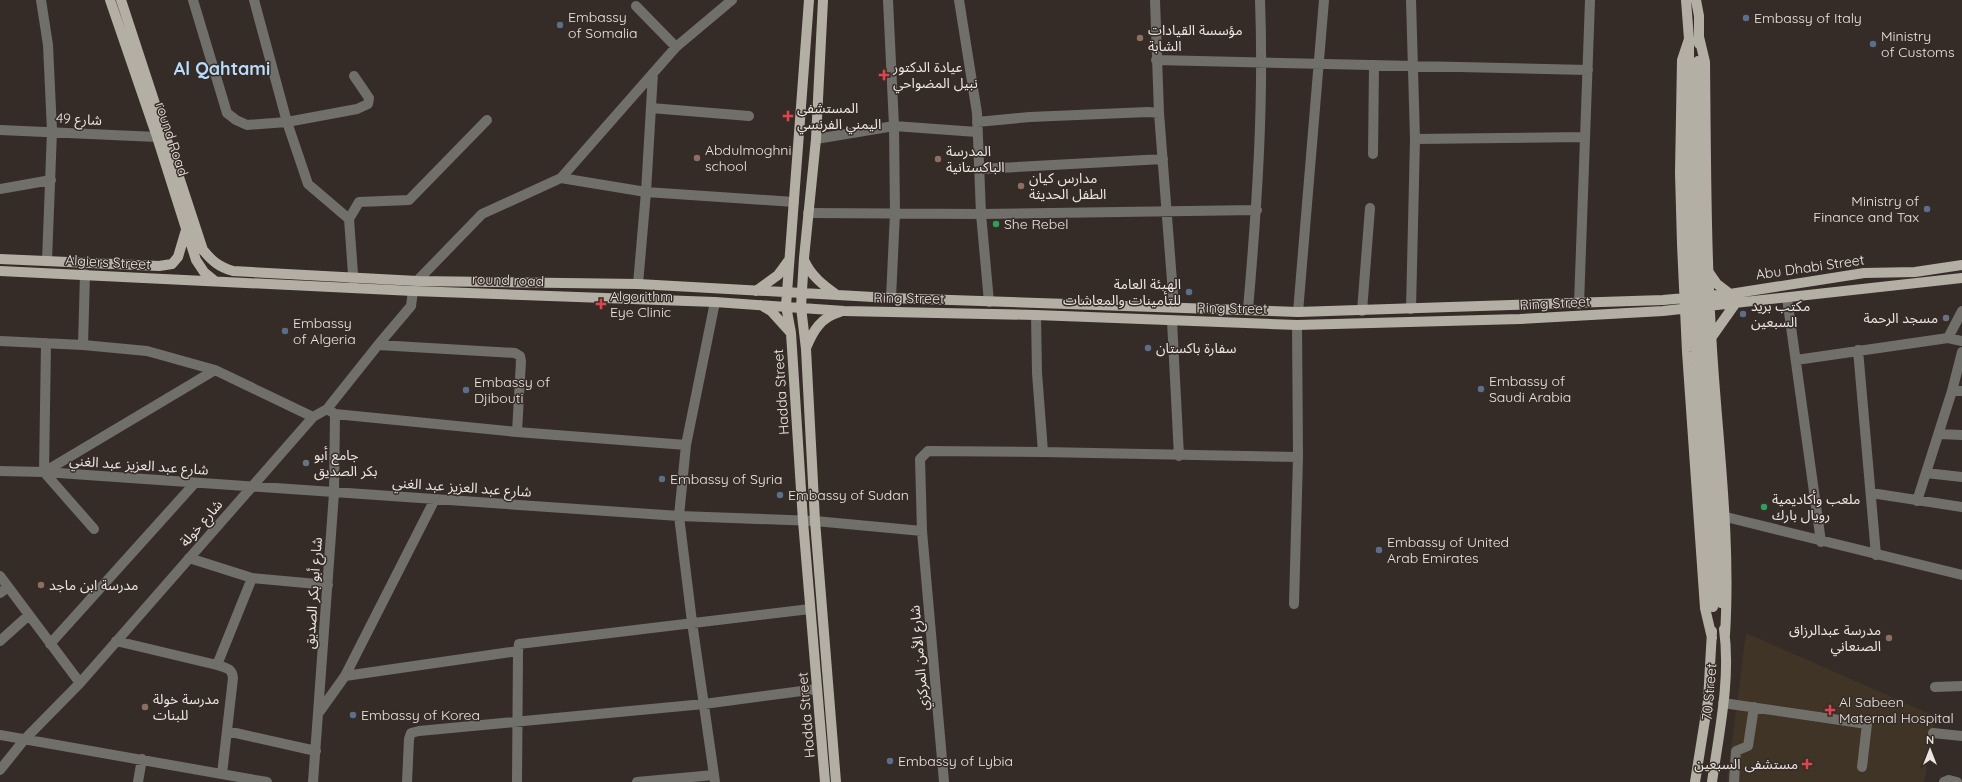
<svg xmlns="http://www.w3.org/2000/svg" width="1962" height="782" font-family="Quicksand,'Noto Sans Arabic',sans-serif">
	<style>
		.medical { fill: #3f3425 }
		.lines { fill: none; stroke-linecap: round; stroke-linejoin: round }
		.minor { stroke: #716f6a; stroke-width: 10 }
		.major { stroke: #b4afa5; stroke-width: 10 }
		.major-bridge { stroke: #b4afa5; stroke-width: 10 }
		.service-dot { fill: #5c6f8a; stroke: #362c27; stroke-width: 1.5 }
		.education-dot { fill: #8d6e63; stroke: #362c27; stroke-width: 1.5 }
		.health-dot { fill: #e0444e; stroke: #362c27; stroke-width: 1.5 }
		.leisure-dot { fill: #2e9e5b; stroke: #362c27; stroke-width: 1.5 }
		.worship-dot { fill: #6b7280; stroke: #362c27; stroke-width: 1.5 }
		.labels { text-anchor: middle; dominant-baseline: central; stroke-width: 3; stroke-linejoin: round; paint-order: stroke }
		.poi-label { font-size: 14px; fill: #ece6e2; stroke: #362c27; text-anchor: start }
		.street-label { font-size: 14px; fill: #ece6e2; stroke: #362c27 }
		.district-label { font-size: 18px; font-weight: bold; fill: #b8dcfe; stroke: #362c27 }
	</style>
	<rect width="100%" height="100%" fill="#362c27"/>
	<path class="medical" d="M1746,633L1935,716L1924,782H1727Z"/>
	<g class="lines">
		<path class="minor" d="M41,0L48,45L52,131L47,261
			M193,0L227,113L236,120L247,125L287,122L357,109L368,104L369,98L354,76
			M254,0L287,122L308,184L349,219L354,288
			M888,0L894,126L895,213L891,298
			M959,0L977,113L981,214L989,302
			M1155,0L1159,113L1174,307
			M1411,0L1415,139L1411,309
			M636,6L676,47
			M1156,60L1588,70
			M651,108L749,116
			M977,122L1030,117L1148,112L1159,113
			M0,130L157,137
			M816,139L894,126L977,132
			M1415,139L1584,137
			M1373,154L1374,65
			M980,169L1163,159
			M561,178L646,192L794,202
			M0,189L51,180
			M808,213L981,214L1257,210
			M349,219L359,202L409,200L487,120
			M417,281L482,214L561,178L676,47L732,0
			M638,284L646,192L653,73
			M1787,298L1821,542
			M1579,304L1590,0
			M1248,309C1257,206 1264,103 1260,0
			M1362,311L1370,208
			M1298,312L1324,0
			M1036,315L1037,373L1043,452
			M1172,321L1179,456
			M1948,338L1962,311
			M0,341L83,345L147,351L215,370L313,417
			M46,343L44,472L94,529
			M83,345L85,274
			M378,345L515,353L520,356L521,361L517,432
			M1858,350L1876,555
			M1796,360L1948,338L1962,341
			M1952,391H1962
			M335,414L517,432L686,445
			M1939,434L1962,435
			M0,471L44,472L679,516L815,521L922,531
			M44,472L215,370
			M1926,473L1962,477
			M1871,493L1962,507
			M1917,501L1952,391L1962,352
			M1726,517L1962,575
			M189,558L252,578L328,585
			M0,576L80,683
			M0,593L8,587
			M1294,604L1298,457L1297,325
			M0,641L29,615
			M116,641L217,665C226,668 232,668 233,678L222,774
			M50,644L194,484
			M217,665L252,578
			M345,676L518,651L519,644L810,609
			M1935,687L1962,686
			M1723,703L1867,724L1862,767
			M320,711L345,676L435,499
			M227,731L316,751
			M1933,733L1962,736
			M0,735L267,782
			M0,770L24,740L80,683L313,417L327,409L378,345L411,306L413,291
			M138,782L142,759
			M313,782L334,493L335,414L327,409
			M407,782L409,739L411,733L419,731L704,704L817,689
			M517,782L518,651
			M637,782L714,775
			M715,782L692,622L679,516L686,445L715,302
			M944,782L922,531L920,459L928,451L1043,452L1298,457
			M1734,782L1736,751L1748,746L1754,707
			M1944,782L1949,780L1957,782"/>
		<path class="major" d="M110,0L157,137L196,260L204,272L215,281
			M121,0L203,250C212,261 219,267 233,271L417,281L638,284L891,298L1298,312L1663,300L1730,294L1864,273L1915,272L1962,265
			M809,0L786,306L791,333L803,521L825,782
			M823,0L816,139L804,258L801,307L806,349L815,521L836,782
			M1686,0L1689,39L1682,60L1680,173L1682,244L1687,352L1705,608L1712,638
			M1696,0L1699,16V44
			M1699,37L1705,62C1706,157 1706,253 1712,349C1718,445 1731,539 1725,635
			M0,259L159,266L172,264L178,257L186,230
			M804,260C811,276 823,285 837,295
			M0,271L413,291L715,302L844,311L1036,315L1297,325L1520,319L1663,311L1962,278
			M1708,271L1717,284L1730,294
			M756,291L778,275L789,260
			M761,305L771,311L790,332
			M1711,338L1735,304
			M806,348C813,331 821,317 840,312
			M1695,782L1708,701L1712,631
			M1712,782C1719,732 1731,679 1724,629"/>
		<path class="major-bridge" d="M1689,39V173L1693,300L1713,607
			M1698,61L1697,173L1702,300L1721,603"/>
	</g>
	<g class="service-dot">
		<circle cx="1746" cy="18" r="4"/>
		<circle cx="560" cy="25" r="4"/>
		<circle cx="1873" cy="44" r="4"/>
		<circle cx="1927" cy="209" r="4"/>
		<circle cx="1189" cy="292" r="4"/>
		<circle cx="1743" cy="314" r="4"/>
		<circle cx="285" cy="331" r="4"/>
		<circle cx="1148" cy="348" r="4"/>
		<circle cx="1481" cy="389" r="4"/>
		<circle cx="466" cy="390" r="4"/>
		<circle cx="662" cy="479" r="4"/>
		<circle cx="780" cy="495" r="4"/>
		<circle cx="1379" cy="550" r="4"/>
		<circle cx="353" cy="715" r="4"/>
		<circle cx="890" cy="761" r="4"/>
	</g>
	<g class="education-dot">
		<circle cx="1140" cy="38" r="4"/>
		<circle cx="697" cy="158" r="4"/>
		<circle cx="938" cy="159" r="4"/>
		<circle cx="1021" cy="186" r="4"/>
		<circle cx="41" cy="585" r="4"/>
		<circle cx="1889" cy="638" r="4"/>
		<circle cx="145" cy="707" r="4"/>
	</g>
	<g class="health-dot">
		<path d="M882 69h4v4h4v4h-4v4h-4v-4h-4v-4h4z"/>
		<path d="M786 110h4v4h4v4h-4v4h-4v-4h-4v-4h4z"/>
		<path d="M599 298h4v4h4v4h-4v4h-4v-4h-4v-4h4z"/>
		<path d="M1828 704h4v4h4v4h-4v4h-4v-4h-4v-4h4z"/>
		<path d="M1805 758h4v4h4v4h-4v4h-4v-4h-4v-4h4z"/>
	</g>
	<g class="leisure-dot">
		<circle cx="996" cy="224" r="4"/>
		<circle cx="1764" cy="507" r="4"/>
	</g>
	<g class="worship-dot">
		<circle cx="1946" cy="318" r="4"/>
		<circle cx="306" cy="463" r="4"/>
	</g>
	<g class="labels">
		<g class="poi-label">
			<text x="568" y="17">Embassy<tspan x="568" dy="16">of Somalia</tspan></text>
			<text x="1754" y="18">Embassy of Italy</text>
			<text x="1148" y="30">مؤسسة القيادات<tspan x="1148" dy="16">الشابة</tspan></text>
			<text x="1881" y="36">Ministry<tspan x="1881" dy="16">of Customs</tspan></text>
			<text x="893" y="67">عيادة الدكتور<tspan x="893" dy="16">نبيل المضواحي</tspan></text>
			<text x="797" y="108">المستشفى<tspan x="797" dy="16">اليمني الفرنسي</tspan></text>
			<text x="705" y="150">Abdulmoghni<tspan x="705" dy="16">school</tspan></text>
			<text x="946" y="151">المدرسة<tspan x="946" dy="16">الباكستانية</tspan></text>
			<text x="1029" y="178">مدارس كيان<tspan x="1029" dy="16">الطفل الحديثة</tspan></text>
			<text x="1919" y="201" text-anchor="end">Ministry of<tspan x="1919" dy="16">Finance and Tax</tspan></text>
			<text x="1004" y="224">She Rebel</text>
			<text x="1181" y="284" text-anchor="end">الهيئة العامة<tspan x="1181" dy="16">للتأمينات والمعاشات</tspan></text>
			<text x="610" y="296">Algorithm<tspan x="610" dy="16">Eye Clinic</tspan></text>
			<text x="1751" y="306">مكتب بريد<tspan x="1751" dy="16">السبعين</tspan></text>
			<text x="1938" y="318" text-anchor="end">مسجد الرحمة</text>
			<text x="293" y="323">Embassy<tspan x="293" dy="16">of Algeria</tspan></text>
			<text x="1156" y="348">سفارة باكستان</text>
			<text x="1489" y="381">Embassy of<tspan x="1489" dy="16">Saudi Arabia</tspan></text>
			<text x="474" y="382">Embassy of<tspan x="474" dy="16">Djibouti</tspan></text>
			<text x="314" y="455">جامع أبو<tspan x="314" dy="16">بكر الصديق</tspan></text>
			<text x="670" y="479">Embassy of Syria</text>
			<text x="788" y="495">Embassy of Sudan</text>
			<text x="1772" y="499">ملعب وأكاديمية<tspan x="1772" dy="16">رويال بارك</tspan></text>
			<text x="1387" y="542">Embassy of United<tspan x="1387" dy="16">Arab Emirates</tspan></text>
			<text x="49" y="585">مدرسة ابن ماجد</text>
			<text x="1881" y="630" text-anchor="end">مدرسة عبدالرزاق<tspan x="1881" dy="16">الصنعاني</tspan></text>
			<text x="153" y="699">مدرسة خولة<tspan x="153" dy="16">للبنات</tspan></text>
			<text x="1839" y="702">Al Sabeen<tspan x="1839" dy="16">Maternal Hospital</tspan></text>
			<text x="361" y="715">Embassy of Korea</text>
			<text x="898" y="761">Embassy of Lybia</text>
			<text x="1798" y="764" text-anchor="end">مستشفى السبعين</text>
		</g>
		<g class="street-label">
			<text transform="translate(79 119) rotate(3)">شارع 49</text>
			<text transform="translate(172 139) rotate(72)">round Road</text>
			<text transform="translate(108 262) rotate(3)">Algiers Street</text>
			<text transform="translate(1810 267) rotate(-8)">Abu Dhabi Street</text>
			<text transform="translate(508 280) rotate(2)">round road</text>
			<text transform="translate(909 298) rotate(1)">Ring Street</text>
			<text transform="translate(1555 303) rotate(-3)">Ring Street</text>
			<text transform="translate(1232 308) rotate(1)">Ring Street</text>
			<text transform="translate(781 392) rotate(-94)">Hadda Street</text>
			<text transform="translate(139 465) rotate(4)">شارع عبد العزيز عبد الغني</text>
			<text transform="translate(462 487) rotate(4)">شارع عبد العزيز عبد الغني</text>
			<text transform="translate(201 523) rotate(-49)">شارع خولة</text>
			<text transform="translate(313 593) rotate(-86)">شارع أبو بكر الصديق</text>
			<text transform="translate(919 658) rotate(-95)">شارع الأمن المركزي</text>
			<text transform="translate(1709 692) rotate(-85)">70 Street</text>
			<text transform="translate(806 715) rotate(-95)">Hadda Street</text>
		</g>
		<g class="district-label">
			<text x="222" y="68">Al Qahtami</text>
		</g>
	</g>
	<g transform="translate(1930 750)" stroke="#362c27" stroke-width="3" paint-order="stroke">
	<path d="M0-3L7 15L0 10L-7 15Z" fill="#ece6e2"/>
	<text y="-6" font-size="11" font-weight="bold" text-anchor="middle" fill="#ece6e2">N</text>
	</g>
</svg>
